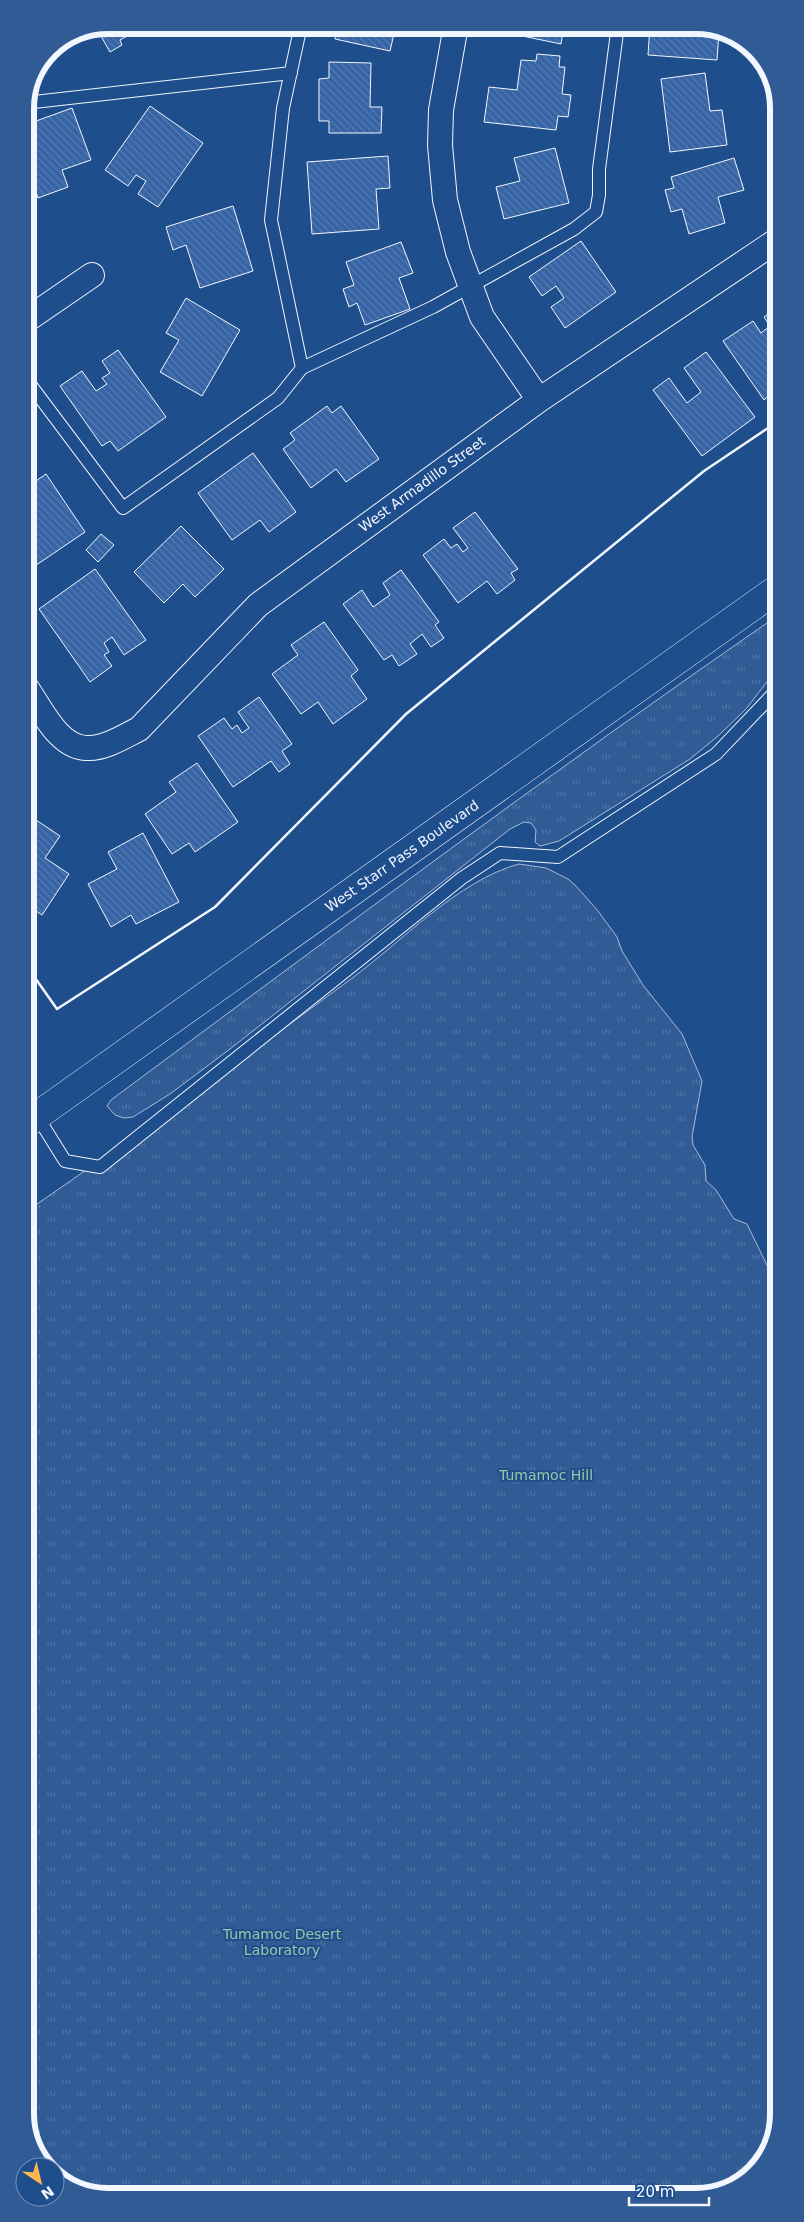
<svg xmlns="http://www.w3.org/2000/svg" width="804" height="2222" font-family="'DejaVu Sans',sans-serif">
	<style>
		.grass { fill: url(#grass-tufts); stroke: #a8bbd7 }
		.building { fill: url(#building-back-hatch); stroke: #f2f6ff }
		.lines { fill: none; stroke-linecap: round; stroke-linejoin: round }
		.lane-casing { stroke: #f2f6ff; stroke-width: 14 }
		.street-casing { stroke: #f2f6ff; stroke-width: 26 }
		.secondary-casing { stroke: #f2f6ff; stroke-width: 29 }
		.lane { stroke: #1f4e8c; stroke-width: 12 }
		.street { stroke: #1f4e8c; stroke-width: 24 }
		.secondary { stroke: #1f4e8c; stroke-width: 28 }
		.wall { stroke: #f2f6ff; stroke-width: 2.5 }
		.labels { text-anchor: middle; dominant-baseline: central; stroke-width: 4; stroke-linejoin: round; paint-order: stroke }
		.street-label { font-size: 14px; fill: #f2f6ff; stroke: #1f4e8c }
		.park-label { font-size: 14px; fill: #97c8a6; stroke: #1f4e8c }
		.rim { fill: none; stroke: #f2f6ff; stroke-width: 6 }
	</style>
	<defs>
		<pattern id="grass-tufts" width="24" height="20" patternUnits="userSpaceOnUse" patternTransform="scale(1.25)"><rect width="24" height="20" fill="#305b95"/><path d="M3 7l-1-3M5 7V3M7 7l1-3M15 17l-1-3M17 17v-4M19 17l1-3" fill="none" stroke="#4e73a5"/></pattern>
		<pattern id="building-back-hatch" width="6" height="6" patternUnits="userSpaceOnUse" patternTransform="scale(1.25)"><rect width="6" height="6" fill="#3563a3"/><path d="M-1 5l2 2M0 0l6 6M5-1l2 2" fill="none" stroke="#537ab1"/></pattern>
	</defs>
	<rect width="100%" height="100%" fill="#1f4e8c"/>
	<path class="grass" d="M777,616V669L746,709L718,736L690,759L559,841L540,846L535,842L536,830L531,823L524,822L510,829L230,1049L170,1094L133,1117L124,1118L115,1115L107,1106L111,1100C332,936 551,772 777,616Z
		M519,864L546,868L568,879L576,886L598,911L617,937L622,951L643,985L682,1034L702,1081L692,1137L693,1145L705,1165L706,1181L716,1190L734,1219L747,1224L778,1288L779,2115L762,2165L718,2194L102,2197L55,2177V2167H47L28,2136L27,1211C136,1136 244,1058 351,979C401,942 459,880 519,864Z"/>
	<path class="building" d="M107,25H144L145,26L120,40L122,45L110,52L97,29Z
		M327,25H396L390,51L335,39L336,32L326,30Z
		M499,25H564L561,44L498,31Z
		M650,25H690V28L713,30L719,32L717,60L648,55Z
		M537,54L560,56L559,67H565L562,94L571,95L568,117L558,116L556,130L484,122L489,87L517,90L521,60L536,61Z
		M329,62L371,63L370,107H382L381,133H329V121H319V79L329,78Z
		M705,73L710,111L722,110L727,145L670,152L661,79Z
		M150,106L203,143L158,207L138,194L146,181L136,175L128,186L105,170Z
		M72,108L91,160L62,170L68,187L38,198L25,163V125Z
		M555,148L569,203L504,219L496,187L520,181L514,158Z
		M388,156L390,188L376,189L379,229L312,234L307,162Z
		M734,158L744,190L718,197L725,223L689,234L682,209L671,212L665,190L674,188L671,177Z
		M233,206L253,271L200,288L186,245L173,250L166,227Z
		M25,213L36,225L25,234Z
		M581,241L616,292L565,328L551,307L564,298L556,286L542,296L529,277Z
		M401,242L413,273L399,278L410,309L365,325L357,303L349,307L343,289L354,285L346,262Z
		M186,298L240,330L202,396L160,372L179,340L166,333Z
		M776,308L777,401L771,394L764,400L723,341L753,321L761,333L770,326L764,317Z
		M118,350L166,417L118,451L110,441L102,446L60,386L82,371L96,391L107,384L102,378L110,373L102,361Z
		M706,352L755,417L702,456L653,390L669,378L687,403L701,392L684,368Z
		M327,406L332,413L341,406L379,459L346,482L336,469L311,488L283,449L295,440L290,433Z
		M253,453L296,512L269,532L260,520L232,540L198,493Z
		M46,474L85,532L26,572V536L28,534L26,531V488Z
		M475,512L518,569L511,573L515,580L497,594L487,581L458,603L423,555L444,539L451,548L457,544L463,552L468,548L453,528Z
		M181,526L224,569L195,597L183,584L164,603L134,572Z
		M101,534L114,545L98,562L86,550Z
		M95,569L146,640L124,655L112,637L104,643L109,652L104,655L112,666L90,682L39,609Z
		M401,570L439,622L435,625L444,638L431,647L422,634L410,644L417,654L399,666L392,655L384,660L343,604L362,590L373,607L390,595L383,583Z
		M324,622L358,670L351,676L367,699L333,724L318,702L301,714L272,674L298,655L291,645Z
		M259,697L292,744L282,751L290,764L279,772L271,761L233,787L198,736L224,718L232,729L237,725L242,733L249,728L238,712Z
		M197,763L238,822L195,852L189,843L172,854L145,814L176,792L169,782Z
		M33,818L60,836L45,858L69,874L42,915L26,904V830Z
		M143,833L179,902L136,924L131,915L111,927L88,884L117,869L108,852Z"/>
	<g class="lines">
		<defs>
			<path id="lane" d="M25,103L291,73
				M302,368L433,307L574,229L596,212L599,195V169L618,25
				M26,379L123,508L278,398L302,368L271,220L283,108L301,25
				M37,1116L65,1161L100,1167L462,878L500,853L558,857L716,754L777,690"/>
			<path id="street" d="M456,25L441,110L440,145L445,200L458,252L482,317L539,400
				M25,321L92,275
				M26,687C41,708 59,750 89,748C106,748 125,736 139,729L258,605L539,400L776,241"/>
			<path id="secondary" d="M27,1123L777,589"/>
		</defs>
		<use href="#lane" class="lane-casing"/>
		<use href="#street" class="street-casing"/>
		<use href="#secondary" class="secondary-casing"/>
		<use href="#lane" class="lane"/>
		<use href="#street" class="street"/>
		<use href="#secondary" class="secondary"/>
		<path class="wall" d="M26,965L57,1009L215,907L406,714L704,471L777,422"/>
	</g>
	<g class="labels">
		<g class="street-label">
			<text transform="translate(422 484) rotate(-36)">West Armadillo Street</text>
			<text transform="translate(402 856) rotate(-35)">West Starr Pass Boulevard</text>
		</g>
		<g class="park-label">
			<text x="546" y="1475">Tumamoc Hill</text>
			<text x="282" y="1934">Tumamoc Desert<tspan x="282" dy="16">Laboratory</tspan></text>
		</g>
	</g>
	<path d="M0 0H804V2222H0ZM108 34H696A74 74 0 0 1 770 108V2114A74 74 0 0 1 696 2188H108A74 74 0 0 1 34 2114V108A74 74 0 0 1 108 34Z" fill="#305b95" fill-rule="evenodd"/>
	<path class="rim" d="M108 34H696A74 74 0 0 1 770 108V2114A74 74 0 0 1 696 2188H108A74 74 0 0 1 34 2114V108A74 74 0 0 1 108 34Z"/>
	<g transform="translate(40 2182) rotate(145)"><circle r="24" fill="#1f4e8c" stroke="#7391ba"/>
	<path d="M0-4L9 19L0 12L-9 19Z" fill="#ffb74d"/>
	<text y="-8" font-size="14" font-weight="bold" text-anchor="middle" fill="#f2f6ff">N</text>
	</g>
	<path d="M629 2197v8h80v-8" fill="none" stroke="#f2f6ff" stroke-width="2.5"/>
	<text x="636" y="2197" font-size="15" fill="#f2f6ff" stroke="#1f4e8c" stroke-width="4" paint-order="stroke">20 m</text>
</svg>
